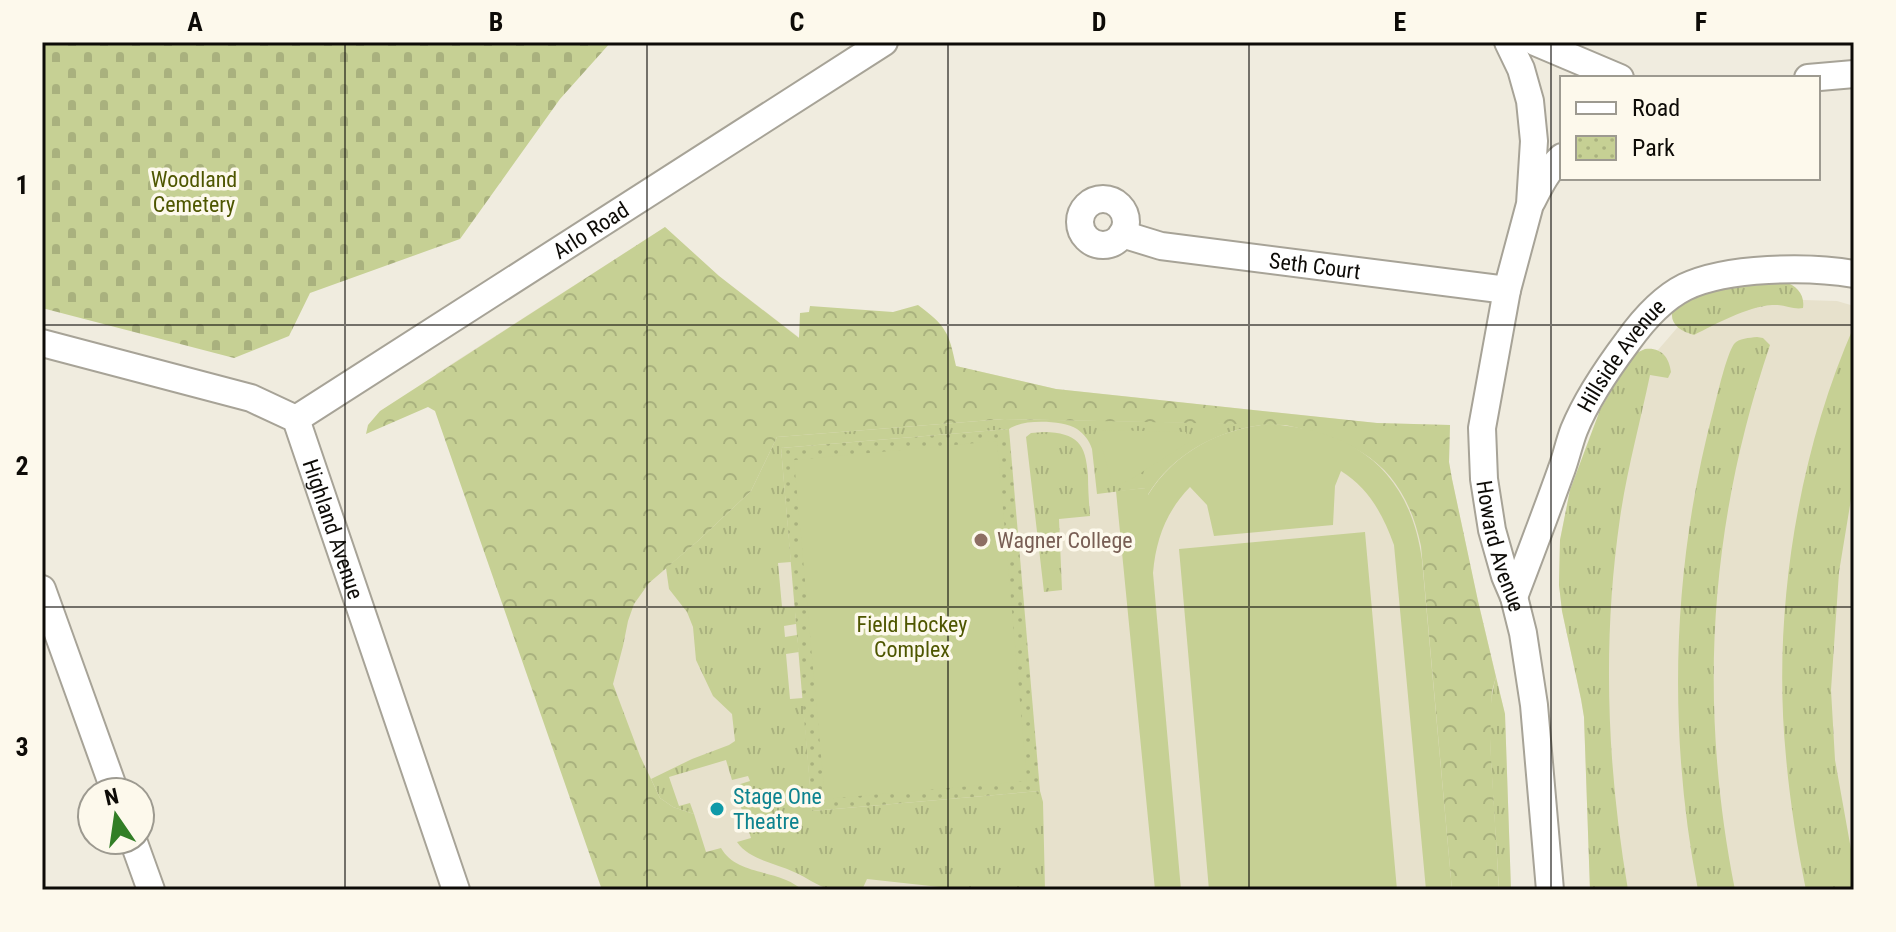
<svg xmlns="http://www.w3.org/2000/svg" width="1896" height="932" font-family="'Roboto Condensed',sans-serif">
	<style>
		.built { fill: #e7e1cc }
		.grass { fill: url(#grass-tufts) }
		.forest { fill: url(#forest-crowns) }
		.cemetery { fill: url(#cemetery-stones) }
		.park { fill: url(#park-dots) }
		.pitch { fill: #c6d094 }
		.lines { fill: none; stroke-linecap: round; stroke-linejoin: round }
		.minor-casing { stroke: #a7a397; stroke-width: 30 }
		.minor { stroke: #fff; stroke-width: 26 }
		.grid { fill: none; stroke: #0d0b07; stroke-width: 2; stroke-opacity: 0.55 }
		.education-dot { fill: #8d6e63; stroke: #fdf9ec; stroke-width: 3 }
		.culture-dot { fill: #0f9aa8; stroke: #fdf9ec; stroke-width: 3 }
		.labels { text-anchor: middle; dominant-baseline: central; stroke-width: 7; stroke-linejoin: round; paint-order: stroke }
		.park-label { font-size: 22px; fill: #4e5600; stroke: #fdf9ec }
		.street-label { font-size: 22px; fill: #0d0b07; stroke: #fdf9ec }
		.education-label { font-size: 22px; fill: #785e54; stroke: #fdf9ec; text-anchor: start }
		.culture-label { font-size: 22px; fill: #0d838f; stroke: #fdf9ec; text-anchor: start }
		.neatline { fill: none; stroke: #0d0b07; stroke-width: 3 }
		.grid-label { font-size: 26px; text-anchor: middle; font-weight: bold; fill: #0d0b07 }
	</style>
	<defs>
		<pattern id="grass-tufts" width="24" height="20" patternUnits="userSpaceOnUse" patternTransform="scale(2)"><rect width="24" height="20" fill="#c6d094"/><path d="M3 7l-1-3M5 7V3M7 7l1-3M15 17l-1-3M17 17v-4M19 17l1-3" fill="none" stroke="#a9b17e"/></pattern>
		<pattern id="forest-crowns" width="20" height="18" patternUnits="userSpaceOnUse" patternTransform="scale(2)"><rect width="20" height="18" fill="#c6d094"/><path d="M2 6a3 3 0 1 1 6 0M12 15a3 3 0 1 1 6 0" fill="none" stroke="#a9b17e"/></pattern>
		<pattern id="cemetery-stones" width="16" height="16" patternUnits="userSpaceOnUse" patternTransform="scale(2)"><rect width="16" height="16" fill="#c6d094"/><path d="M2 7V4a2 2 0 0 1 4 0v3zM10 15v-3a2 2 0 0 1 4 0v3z" fill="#a9b17e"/></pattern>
		<pattern id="park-dots" width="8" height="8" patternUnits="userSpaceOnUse" patternTransform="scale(2)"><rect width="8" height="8" fill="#c6d094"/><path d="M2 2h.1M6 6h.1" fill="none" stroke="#a9b17e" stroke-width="1.8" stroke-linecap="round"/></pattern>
	</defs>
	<rect width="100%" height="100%" fill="#f0ecdf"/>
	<path class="built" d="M665,227L719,276L813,348L956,366L1056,389L1377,423L1450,425L1449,462L1452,479L1478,601L1505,714L1511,890H625L436,374Z
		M1803,300L1837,301L1854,306V890H1590L1584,717L1581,699L1562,611L1559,585L1560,540L1570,490L1630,391L1658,350L1677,328L1694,316Z"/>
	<path class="grass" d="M1784,282C1797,285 1805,295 1803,308C1793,310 1783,304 1772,305C1746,307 1716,324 1694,335C1678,331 1666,321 1675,305L1725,285Z
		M1854,326V481L1839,572L1831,690L1835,760L1854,866V890H1806C1797,846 1790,802 1786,757C1772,615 1797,456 1854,326Z
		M1757,337L1763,338L1770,345C1709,526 1698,703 1735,890H1698C1667,730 1672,565 1714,408C1718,393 1726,356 1734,344C1739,338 1749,338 1757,337Z
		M1645,349C1661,347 1669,357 1671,372L1668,378L1650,375C1640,423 1627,470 1620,518C1602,642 1607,767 1628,890H1590L1584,717L1581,699L1562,611L1559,585L1560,540L1570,490L1600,410L1630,358L1634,354Z
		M1004,419L1269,424C1219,429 1173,453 1147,496L1145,488L1097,494L1092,449C1089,440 1084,434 1077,429C1062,420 1022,419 1009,429L781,448L791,562L778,563L782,607H795L796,624L784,626L785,637L797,635L799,652L786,654L790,699L803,698L812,811L1040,791L1043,802L1045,890H967L867,879L862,890C852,890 840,892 829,889C817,886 806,877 794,872C776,863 749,860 737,842L751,838L734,786L750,781L748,776L732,780L726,760L669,777L679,806L690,803L694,814L673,807L660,798L651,779L692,759L729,745L735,741L732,714L713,696L696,660L693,627L687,612L669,589L666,568L699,540L751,491L777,437Z
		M1044,432C1077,433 1086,443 1088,476C1088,489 1089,502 1090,516L1059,519L1062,590L1044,592L1026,437L1031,433Z
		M1496,677L1505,714L1511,890H1499C1497,852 1494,815 1492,777C1490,744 1487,708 1496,677Z"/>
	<path class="forest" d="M665,227L719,276L799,338L800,313L809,312L810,306L893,312L918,305C946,326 949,332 956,366L1056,389L1377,423L1450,425L1449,462L1452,479L1478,601L1496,677L1492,691L1490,740L1499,890H1452L1421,546C1404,466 1360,441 1285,425L1004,419L777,437L751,491L699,540L649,583L634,604L628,621L623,646L613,684L640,756L660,798L673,807L694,814L706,852L721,848C734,871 763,870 786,880C792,882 798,887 804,890H602L435,411L428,407L366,434L368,425L380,411Z"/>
	<path class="cemetery" d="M42,42H611L560,99L460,239L310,293L289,336L234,358L42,308Z"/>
	<path class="park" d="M1009,429L1040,791L812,811L781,448Z"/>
	<path class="pitch" d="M1269,424C1356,430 1410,472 1422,560L1452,890H1426L1394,545C1383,515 1369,488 1341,471L1335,486L1333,525L1214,536L1207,505L1190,487C1166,512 1156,539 1153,573L1181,890H1155L1116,491L1146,488L1148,495C1175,452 1219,429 1269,424Z
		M1106,430L1186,432L1189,442L1128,481L1117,485L1111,480L1099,436L1100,431Z
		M997,441L1027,781L825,799L794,460Z
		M1365,532L1397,890H1209L1179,549Z"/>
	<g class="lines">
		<defs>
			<g id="minor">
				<path id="s1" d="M1508,42L1521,69L1530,101L1534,141L1530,204L1507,290L1482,428L1484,479L1492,530L1505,576L1514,597L1523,633L1534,705L1550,890"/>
				<path d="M1535,42L1620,78"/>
				<path d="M1808,78L1854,74"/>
				<circle cx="1103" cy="222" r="23"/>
				<path d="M1532,201C1540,185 1548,169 1562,157"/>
				<path id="s2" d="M1122,234L1161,246L1507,290"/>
				<path id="s3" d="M42,343L251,398L296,419L456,890"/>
				<path id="s4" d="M296,419L884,42"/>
				<path d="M42,589L115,792"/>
				<path id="s5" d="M1514,597C1530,555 1546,513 1561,471C1566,458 1569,443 1574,430C1587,398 1607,369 1628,341C1643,320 1661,299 1685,287C1727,267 1808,266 1854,274"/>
				<path d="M133,840L151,890"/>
			</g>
		</defs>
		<use href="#minor" class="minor-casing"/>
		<use href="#minor" class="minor"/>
	</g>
	<path class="grid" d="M345,42V890M647,42V890M948,42V890M1249,42V890M1551,42V890M42,325H1854M42,607H1854"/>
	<circle class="education-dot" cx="981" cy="540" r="8"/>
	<circle class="culture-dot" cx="717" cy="809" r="8"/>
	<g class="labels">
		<g class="park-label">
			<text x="194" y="179">Woodland<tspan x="194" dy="25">Cemetery</tspan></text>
			<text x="912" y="624">Field Hockey<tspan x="912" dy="25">Complex</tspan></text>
		</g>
		<g class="street-label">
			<text stroke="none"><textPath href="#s4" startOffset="350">Arlo Road</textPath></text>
			<text stroke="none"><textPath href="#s2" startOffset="196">Seth Court</textPath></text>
			<text stroke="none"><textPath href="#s5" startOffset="266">Hillside Avenue</textPath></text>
			<text stroke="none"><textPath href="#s3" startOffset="382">Highland Avenue</textPath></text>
			<text stroke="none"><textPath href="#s1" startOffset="516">Howard Avenue</textPath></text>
		</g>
		<g class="education-label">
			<text x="997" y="540">Wagner College</text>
		</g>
		<g class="culture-label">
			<text x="733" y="796">Stage One<tspan x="733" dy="25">Theatre</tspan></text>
		</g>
	</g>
	<rect width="1896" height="932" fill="none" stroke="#fdf9ec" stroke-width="88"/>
	<rect x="1560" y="76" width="260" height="104" fill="#fdf9ec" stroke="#9d9a90" stroke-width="2"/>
	<rect x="1576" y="102" width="40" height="12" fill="#ffffff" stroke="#9d9a90" stroke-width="2"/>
	<text x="1632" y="116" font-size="24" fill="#0d0b07">Road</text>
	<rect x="1576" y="136" width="40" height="24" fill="url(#park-dots)" stroke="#9d9a90" stroke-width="2"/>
	<text x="1632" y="156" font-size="24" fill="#0d0b07">Park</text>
	<g transform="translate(116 816) rotate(347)"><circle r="38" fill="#fdf9ec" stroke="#9d9a90" stroke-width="2"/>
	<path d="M0-6L14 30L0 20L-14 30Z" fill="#327e26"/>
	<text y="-12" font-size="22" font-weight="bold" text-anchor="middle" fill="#0d0b07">N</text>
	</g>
	<rect x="44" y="44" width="1808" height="844" class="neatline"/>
	<g class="grid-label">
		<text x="195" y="31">A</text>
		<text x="496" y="31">B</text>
		<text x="797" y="31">C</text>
		<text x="1099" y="31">D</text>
		<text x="1400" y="31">E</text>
		<text x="1701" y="31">F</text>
		<text x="22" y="194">1</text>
		<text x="22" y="475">2</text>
		<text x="22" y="756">3</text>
	</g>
</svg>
